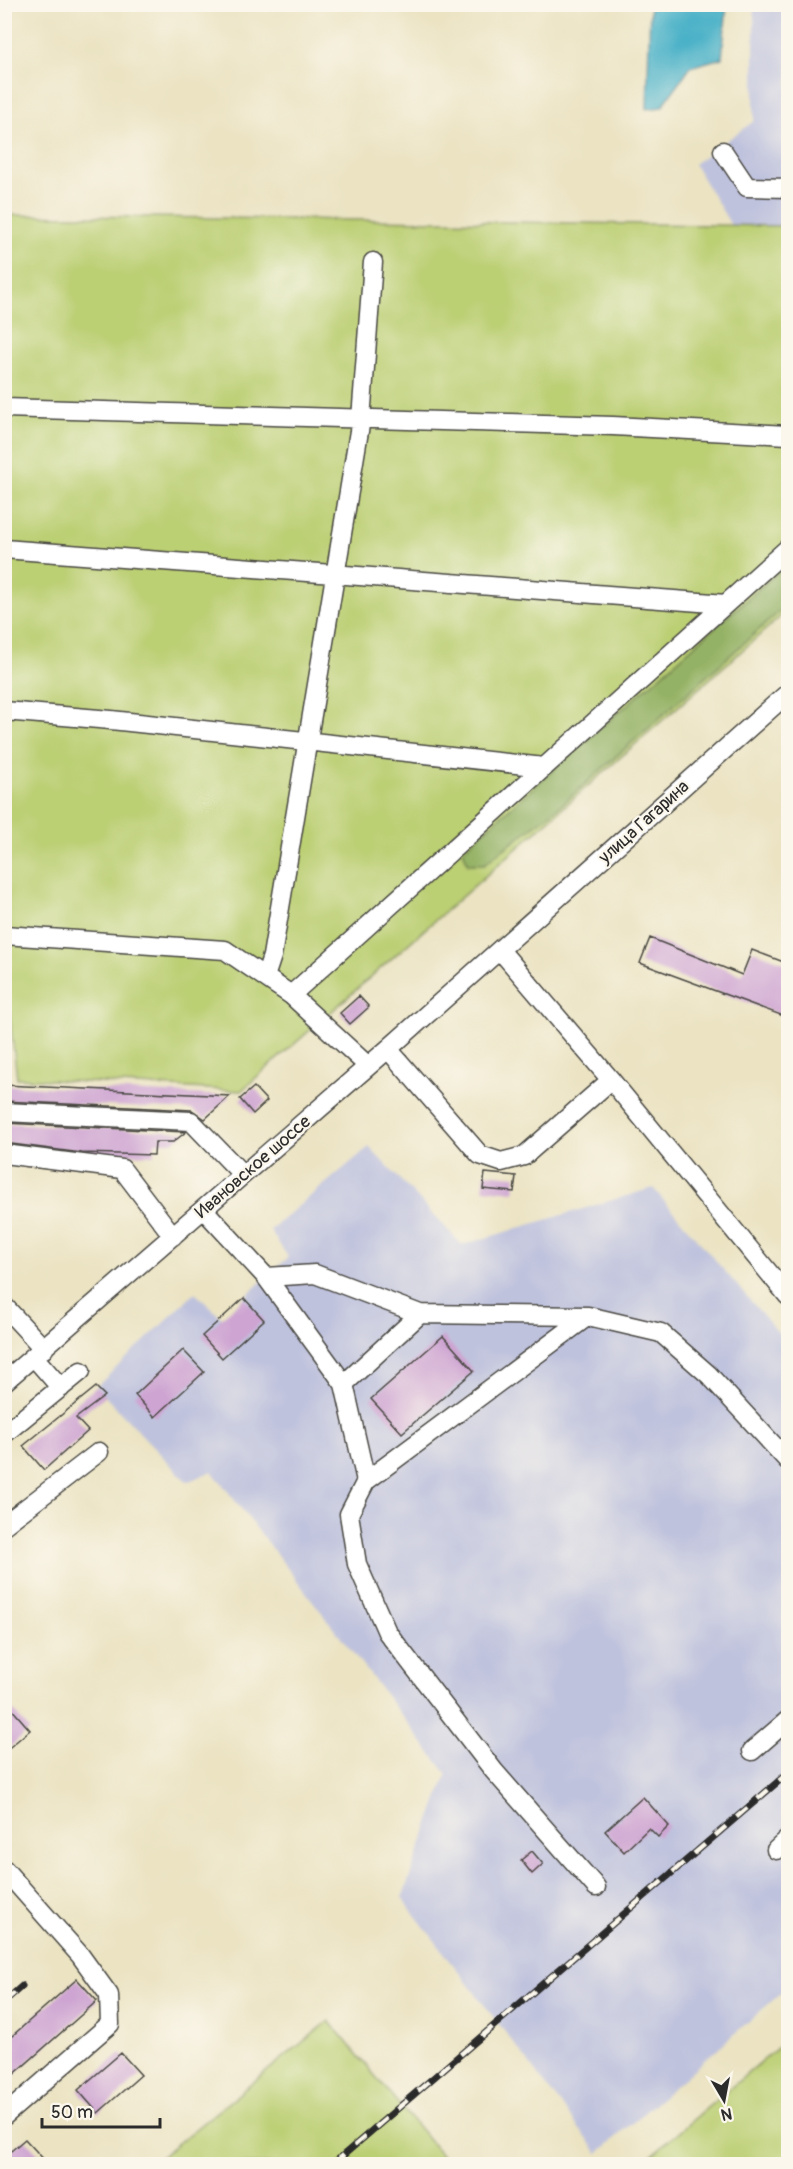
<svg xmlns="http://www.w3.org/2000/svg" width="793" height="2169" font-family="Pangolin,sans-serif">
	<style>
		.industrial { fill: #bfc2dd }
		.green { fill: #bbcf73; stroke: #737d4f; stroke-width: 1.5 }
		.forest { fill: #94b265; stroke: #606e48; stroke-width: 1.5 }
		.water { fill: #49b1c7; stroke: #3a6e79; stroke-width: 1.5 }
		.building { fill: #cea4d2 }
		.lines { fill: none; stroke-linecap: round; stroke-linejoin: round }
		.minor-casing { stroke: #484742; stroke-width: 21 }
		.minor { stroke: #fff; stroke-width: 18 }
		.rail-casing { stroke: #2b2b2b; stroke-width: 7 }
		.rail { stroke: #fbf7ec; stroke-width: 4.5; stroke-dasharray: 14; stroke-linecap: butt }
		.labels { text-anchor: middle; dominant-baseline: central; stroke-width: 4.5; stroke-linejoin: round; paint-order: stroke }
		.street-label { font-size: 18px; fill: #2b2b2b; stroke: #fbf7ec }
	</style>
	<rect width="100%" height="100%" fill="#fbf7ec"/>
	<filter id="ink" filterUnits="userSpaceOnUse"><feTurbulence type="fractalNoise" baseFrequency=".0167" numOctaves="2"/><feDisplacementMap in="SourceGraphic" scale="12" xChannelSelector="R" yChannelSelector="G"/><feConvolveMatrix kernelMatrix="1 2 1 2 8 2 1 2 1" color-interpolation-filters="sRGB"/></filter>
	<filter id="wash" filterUnits="userSpaceOnUse"><feTurbulence type="fractalNoise" baseFrequency=".008" numOctaves="4" result="noise"/><feDisplacementMap in="SourceGraphic" scale="24" xChannelSelector="R" yChannelSelector="G"/><feGaussianBlur stdDeviation="1.35" result="paint"/><feColorMatrix in="noise" values="0 0 0 0 0 0 0 0 0 0 0 0 0 0 0 0 0 1.4 0 .05"/><feComposite in="paint" operator="in"/></filter>
	<g filter="url(#wash)">
		<rect width="100%" height="100%" fill="#ebe3c2"/>
		<path class="industrial" d="M754,5H788V226L731,225L694,164L754,121Z
			M369,1147L462,1245L653,1188L788,1344V1987L598,2153L402,1898L447,1774L212,1471L187,1482L96,1387L195,1293L222,1318L288,1257L270,1230Z"/>
		<path class="green" d="M4,215L788,226V610L241,1091L17,1078L9,1011H4Z
			M329,2021L449,2164H152Z
			M788,2039V2164H641Z"/>
		<path class="forest" d="M788,563V604L558,808L484,864H468L463,851L468,845Z"/>
		<path class="water" d="M650,5H727L722,58L690,67L662,107L647,109Z"/>
		<g id="blocks">
			<path class="building" d="M650,938L742,975L752,950L789,964V1018L640,963Z
				M359,996L369,1007L350,1024L340,1013Z
				M4,1085L230,1096L205,1119L192,1110L4,1101Z
				M254,1087L267,1101L253,1114L240,1099Z
				M4,1123L186,1132L173,1142H155L154,1155L82,1153L4,1143Z
				M485,1173L516,1176L514,1192L483,1189Z
				M244,1298L264,1320L222,1358L202,1336Z
				M443,1336L474,1371L402,1433L371,1399Z
				M183,1350L204,1372L155,1417L135,1395Z
				M96,1387L105,1396L76,1418L88,1431L44,1470L23,1446Z
				M4,1700L30,1730L4,1752Z
				M643,1797L669,1826L658,1837L649,1828L624,1852L605,1831Z
				M532,1851L543,1864L532,1874L521,1860Z
				M77,1979L97,2001L4,2083V2043Z
				M121,2053L141,2075L98,2113L78,2090Z
				M25,2139L48,2164H4V2157Z"/>
		</g>
	</g>
	<g filter="url(#ink)">
		<use href="#blocks" fill-opacity="0" stroke="#484742" stroke-width="1.5"/>
		<g class="lines">
			<defs>
				<path id="minor" d="M723,151L747,187L788,188
					M4,408L613,426L788,435
					M4,549L726,604
					M4,711L111,720L544,767
					M4,935L225,950L291,995L368,1066
					M500,950L611,1080L788,1296
					M265,977L272,956L361,419L373,262
					M291,995L788,548
					M388,1049L480,1155L501,1162L524,1156L611,1080
					M4,1112L191,1121L243,1175
					M4,1154L122,1169L173,1236
					M204,1210L266,1277L344,1384L366,1481L588,1316L420,1314L344,1384
					M266,1277L315,1274L420,1314
					M4,1306L44,1349
					M588,1316L661,1333L709,1375L788,1461
					M34,1357L61,1388
					M4,1382L388,1049L788,693
					M4,1434L81,1371
					M366,1481L349,1514L357,1564L387,1632L494,1771L596,1887
					M4,1525L99,1452
					M752,1751L788,1720
					M776,1850L788,1839
					M4,1869L80,1955L109,1995L110,2024L4,2116"/>
			</defs>
			<use href="#minor" class="minor-casing"/>
			<use href="#minor" class="minor"/>
			<defs>
				<path id="rail" d="M4,2002L22,1986
					M333,2164L788,1773"/>
			</defs>
			<use href="#rail" class="rail-casing"/>
			<use href="#rail" class="rail"/>
		</g>
	</g>
	<g class="labels">
		<g class="street-label">
			<text transform="translate(644 822) rotate(-42)">улица Гагарина</text>
			<text transform="translate(253 1167) rotate(-41)">Ивановское шоссе</text>
		</g>
	</g>
	<rect width="793" height="2169" fill="none" stroke="#fbf7ec" stroke-width="24"/>
	<g transform="translate(724 2100) rotate(170)" stroke="#fbf7ec" stroke-width="4.5" paint-order="stroke">
	<path d="M0-4.5L10 22L0 15L-10 22Z" fill="#2b2b2b"/>
	<text y="-9" font-size="16" font-weight="bold" text-anchor="middle" fill="#2b2b2b">N</text>
	</g>
	<path d="M42 2118v9h118v-9" fill="none" stroke="#2b2b2b" stroke-width="3"/>
	<text x="51" y="2118" font-size="18" fill="#2b2b2b" stroke="#fbf7ec" stroke-width="4.5" paint-order="stroke">50 m</text>
</svg>
